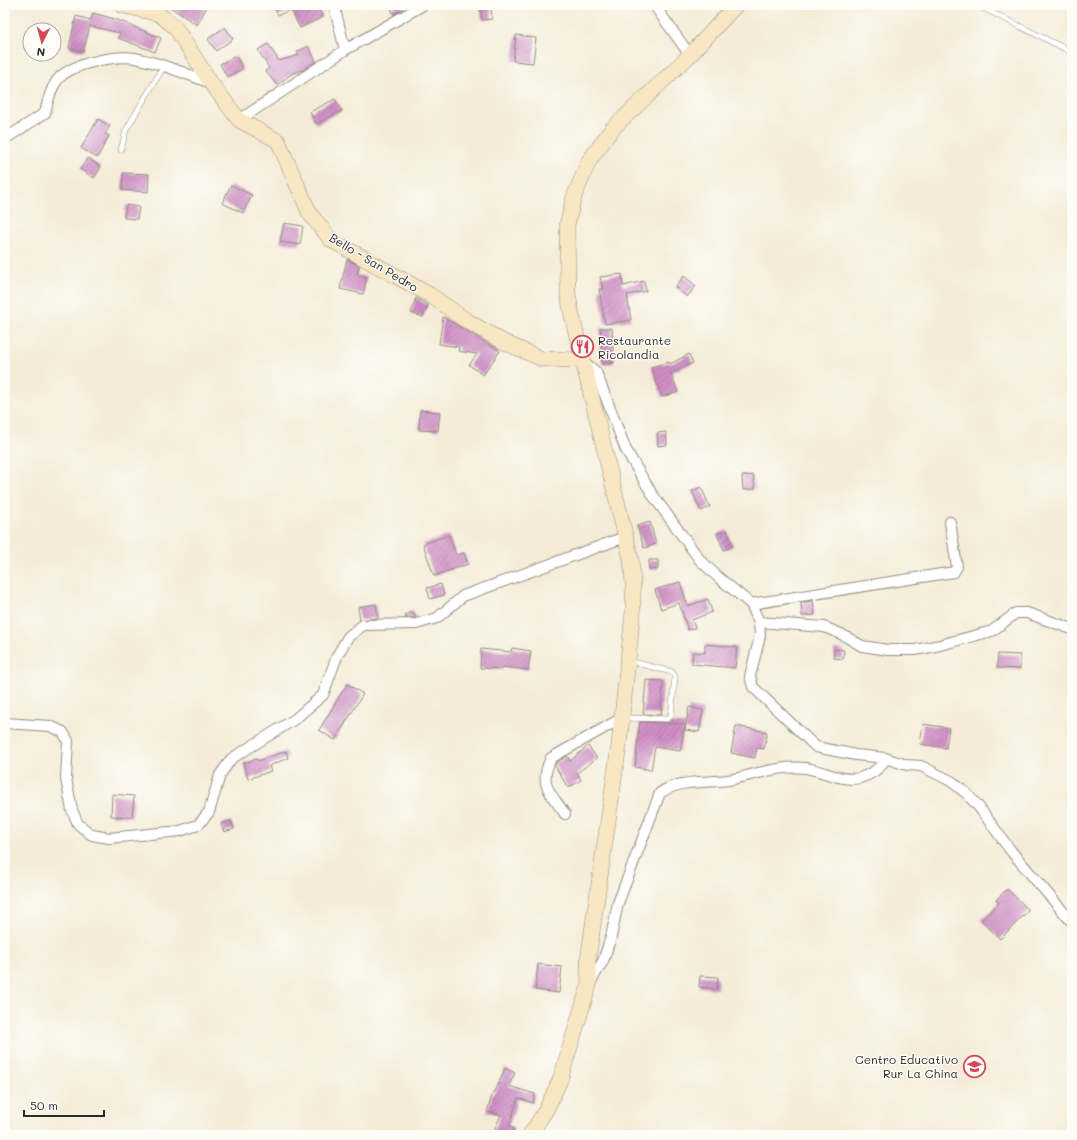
<svg xmlns="http://www.w3.org/2000/svg" width="1077" height="1140" font-family="Mali,sans-serif">
	<style>
		.building { fill: url(#building-hatch) }
		.lines { fill: none; stroke-linecap: round; stroke-linejoin: round }
		.service-casing { stroke: #908c81; stroke-width: 6 }
		.minor-casing { stroke: #908c81; stroke-width: 12 }
		.secondary-casing { stroke: #908c81; stroke-width: 16 }
		.service { stroke: #fff; stroke-width: 5 }
		.minor { stroke: #fff; stroke-width: 10 }
		.secondary { stroke: #f9e7c3; stroke-width: 15 }
		.labels { text-anchor: middle; dominant-baseline: central; stroke-width: 3; stroke-linejoin: round; paint-order: stroke }
		.street-label { font-size: 12px; fill: #2b2b2b; stroke: #fdfcf7 }
		.poi-label { font-size: 12px; fill: #2b2b2b; stroke: #fdfcf7; text-anchor: start }
	</style>
	<defs>
		<pattern id="building-hatch" width="6" height="6" patternUnits="userSpaceOnUse"><rect width="6" height="6" fill="#cf8dc5"/><path d="M-1 1l2-2M0 6l6-6M5 7l2-2" fill="none" stroke="#a873a0"/></pattern>
	</defs>
	<rect width="100%" height="100%" fill="#fdfcf7"/>
	<filter id="ink" filterUnits="userSpaceOnUse"><feTurbulence type="fractalNoise" baseFrequency=".025" numOctaves="2"/><feDisplacementMap in="SourceGraphic" scale="8" xChannelSelector="R" yChannelSelector="G"/><feConvolveMatrix kernelMatrix="1 2 1 2 8 2 1 2 1" color-interpolation-filters="sRGB"/></filter>
	<filter id="wash" filterUnits="userSpaceOnUse"><feTurbulence type="fractalNoise" baseFrequency=".012" numOctaves="4" result="noise"/><feDisplacementMap in="SourceGraphic" scale="16" xChannelSelector="R" yChannelSelector="G"/><feGaussianBlur stdDeviation="0.9" result="paint"/><feColorMatrix in="noise" values="0 0 0 0 0 0 0 0 0 0 0 0 0 0 0 0 0 1.4 0 .05"/><feComposite in="paint" operator="in"/></filter>
	<g filter="url(#wash)">
		<rect width="100%" height="100%" fill="#f4ecd7"/>
		<g id="blocks">
			<path class="building" d="M167,5H208L197,25Z
				M273,5H316L323,17L300,28L291,10L278,15Z
				M398,5H401L403,9L394,14L391,9Z
				M491,5L492,19L482,20L480,6Z
				M93,13L118,20L161,38L155,52L118,38L120,33L90,26L83,52L69,48L76,16L91,20Z
				M225,27L233,39L216,51L208,39Z
				M516,35L536,38L533,63L513,61Z
				M268,44L279,61L299,55L297,52L308,46L316,61L303,70L293,73L277,85L265,71L269,68L258,50Z
				M236,56L243,69L227,77L220,64Z
				M335,99L342,111L316,124L310,112Z
				M98,119L110,126L105,134L109,136L97,158L81,148Z
				M88,158L101,167L94,178L80,169Z
				M123,173L149,174L148,192L122,190Z
				M231,185L252,195L243,213L222,203Z
				M126,205L139,207L137,219L124,218Z
				M284,223L303,226L300,245L280,242Z
				M347,259L359,266L357,275L367,277L363,294L340,289Z
				M622,274L623,286L644,281L646,291L627,295L631,320L605,324L599,289H603L600,277Z
				M684,276L696,286L687,297L675,287Z
				M416,298L428,305L423,317L411,313Z
				M443,317L500,351L483,375L469,365L477,354L458,351L459,347L439,344Z
				M600,328H612L614,363L602,364Z
				M689,354L693,363L671,373L678,392L662,397L651,367L669,362L670,364Z
				M420,410L440,412L438,431L419,430Z
				M666,432L667,445L658,446L657,433Z
				M753,475L755,489L743,490L742,476Z
				M701,487L710,507L701,511L692,491Z
				M650,522L656,544L644,548L637,526Z
				M727,530L733,546L724,550L717,534Z
				M449,535L456,555L464,553L468,564L434,576L423,544Z
				M649,560H658V569L649,570Z
				M680,582L688,606L708,599L712,612L692,620L695,628L688,630L679,603L661,609L655,590Z
				M441,584L444,595L430,599L427,588Z
				M813,601L815,615L802,616L801,603Z
				M376,604L378,618L360,620L358,607Z
				M412,611L416,617L406,618L405,615Z
				M705,644L737,647L735,668L692,664L693,652L705,653Z
				M512,648L531,651L528,670L503,667L502,669L480,668L481,649L511,652Z
				M834,649L844,650L843,659L834,658Z
				M998,654L1020,655V669L997,668Z
				M646,680L663,681L661,715L643,714Z
				M347,684L363,694L335,740L319,730Z
				M689,707L703,710L699,732L685,730Z
				M640,722L685,724L680,751L655,747L651,770L635,767Z
				M923,724L949,728L946,748L920,744Z
				M736,726L767,732L764,749L757,748L755,758L731,753Z
				M588,746L597,758L577,773L581,780L568,788L555,766L556,763L567,756L570,761Z
				M286,751L288,758L269,766L271,771L248,779L243,763L257,759L258,761Z
				M112,794L134,796L132,817L111,816Z
				M231,821L234,829L224,832L221,824Z
				M1007,889L1029,910L1000,939L981,920L999,903L996,900Z
				M538,964L562,967L559,993L535,990Z
				M700,976L718,977L717,989L699,987Z
				M505,1068L515,1073L509,1086L535,1094L533,1103L518,1098L509,1126L514,1128L511,1135H492L501,1115L487,1112L493,1092H495Z"/>
		</g>
	</g>
	<g filter="url(#ink)">
		<use href="#blocks" fill-opacity="0" stroke="#908c81" stroke-width="1"/>
		<g class="lines">
			<defs>
				<path id="service" d="M977,5L1072,52
					M121,150L126,130L164,66
					M623,718L667,719L671,716L675,677L672,672L629,661"/>
				<path id="minor" d="M334,5L345,50
					M654,5L690,55
					M239,120L345,50L423,5
					M5,139L45,113C48,101 51,86 60,77C75,63 116,55 135,58C161,63 186,74 211,83
					M582,360L596,372L626,450L652,494L700,560L719,578L751,604L759,622L760,636L750,676L753,687L816,747L856,755L885,758L907,765L921,766L951,781L966,793L978,806L1011,851L1072,922
					M751,604L954,572L957,567L950,522
					M759,622L824,627L841,634L862,646L888,650H915L940,645L992,631L1016,613H1027L1072,629
					M5,723L50,726L63,732L68,741L66,779L72,810L78,824L92,835L109,838L180,831L198,825L209,812L220,775L231,759L295,719L323,695L337,656L348,637L363,625L416,624L437,618L463,596L625,537
					M565,814C550,792 538,785 551,758L622,718
					M590,983L603,961L611,937L618,903L660,793C680,779 706,783 728,780C755,775 779,765 806,768C824,771 842,782 860,778C870,775 882,768 885,758"/>
				<path id="secondary" d="M121,5L159,14L175,27L211,83L239,120L278,141L310,214L331,240L430,295L467,321L504,342L542,359L582,360
					M530,1135L546,1110L560,1080L589,985L588,960L619,745L633,612V583L631,559L572,316L568,294L567,225L574,197L589,161L612,129L690,55L736,5"/>
			</defs>
			<use href="#service" class="service-casing"/>
			<use href="#minor" class="minor-casing"/>
			<use href="#secondary" class="secondary-casing"/>
			<use href="#service" class="service"/>
			<use href="#minor" class="minor"/>
			<use href="#secondary" class="secondary"/>
		</g>
	</g>
	<defs>
		<symbol id="restaurant-ring" viewBox="-11 -11 22 22"><circle r="9.5" fill="#fdfcf7" stroke="#d1495b" stroke-width="1.5"/><path d="M-5-6h1v4h1v-4h1v4h1v-4h1v5L-1.5 .5V6h-2V.5L-5-1ZM5-6V6H3V1.5H1.5Q1.5-4 5-6Z" fill="#d1495b"/></symbol>
		<symbol id="school-ring" viewBox="-11 -11 22 22"><circle r="9.5" fill="#fdfcf7" stroke="#d1495b" stroke-width="1.5"/><path d="M0-5L7-2L0 1L-7-2ZM-4 1L0 2.5L4 1V4Q0 6-4 4Z" fill="#d1495b"/></symbol>
	</defs>
	<g fill-rule="evenodd">
		<use href="#restaurant-ring" x="570" y="334" width="25" height="25"/>
		<use href="#school-ring" x="962" y="1054" width="25" height="25"/>
	</g>
	<g class="labels">
		<g class="street-label">
			<text transform="translate(374 262) rotate(31)">Bello - San Pedro</text>
		</g>
		<g class="poi-label">
			<text x="598" y="340">Restaurante<tspan x="598" dy="14">Ricolandia</tspan></text>
			<text x="958" y="1059" text-anchor="end">Centro Educativo<tspan x="958" dy="14">Rur La China</tspan></text>
		</g>
	</g>
	<rect width="1077" height="1140" fill="none" stroke="#fdfcf7" stroke-width="20"/>
	<g transform="translate(42 42) rotate(186)"><circle r="19" fill="#fdfcf7" stroke="#a9a8a5"/>
	<path d="M0-3L7 15L0 10L-7 15Z" fill="#d1495b"/>
	<text y="-6" font-size="11" font-weight="bold" text-anchor="middle" fill="#2b2b2b">N</text>
	</g>
	<path d="M24 1110v6h80v-6" fill="none" stroke="#2b2b2b" stroke-width="2"/>
	<text x="30" y="1110" font-size="12" fill="#2b2b2b" stroke="#fdfcf7" stroke-width="3" paint-order="stroke">50 m</text>
</svg>
